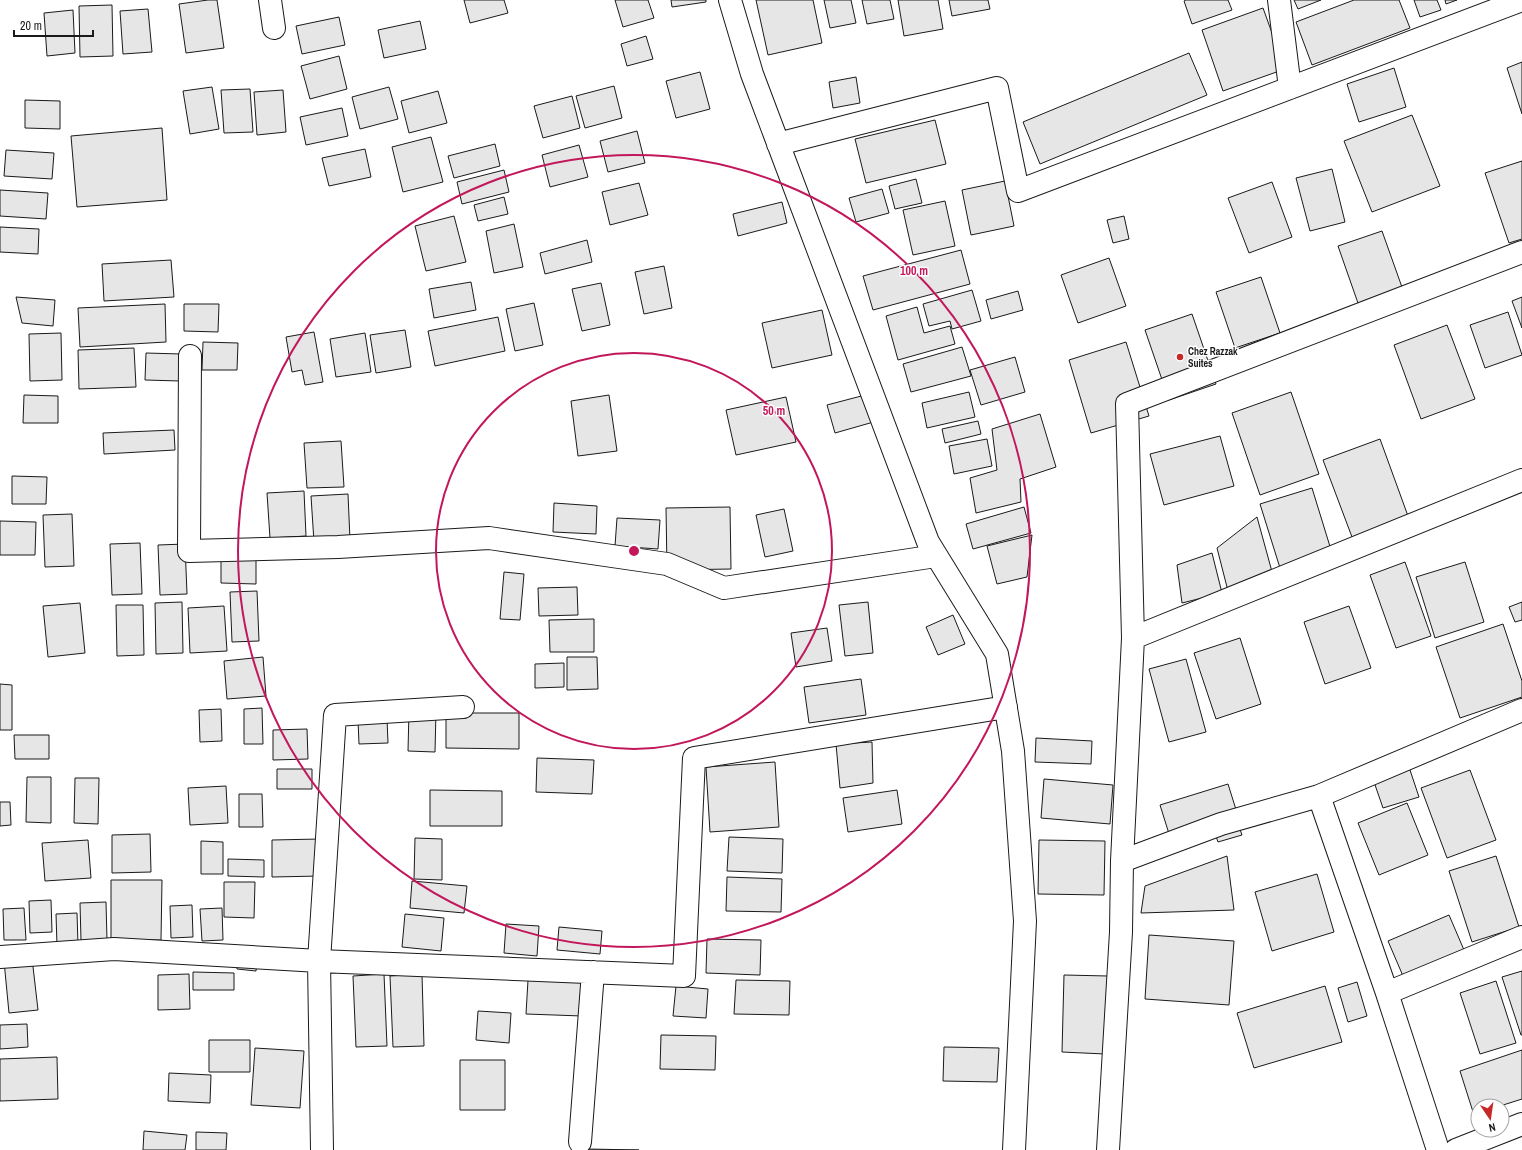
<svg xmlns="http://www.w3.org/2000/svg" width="1522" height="1150" font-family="'Archivo Narrow',sans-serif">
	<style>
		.building { fill: #e6e6e6; stroke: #1a1a1a }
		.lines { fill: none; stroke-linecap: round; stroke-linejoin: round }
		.minor-casing { stroke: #1a1a1a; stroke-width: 24 }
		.minor { stroke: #fff; stroke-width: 22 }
		.ring { fill: none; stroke: #c2185b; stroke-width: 2 }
		.poi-dot { fill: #c62828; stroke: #fff; stroke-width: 1.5 }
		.labels { text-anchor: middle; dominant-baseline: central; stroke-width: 3; stroke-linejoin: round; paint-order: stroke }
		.poi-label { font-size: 10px; font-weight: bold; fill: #1a1a1a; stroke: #fff; text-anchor: start }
		.centre { fill: #c2185b; stroke: #fff; stroke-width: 2 }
		.ring-label { font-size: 12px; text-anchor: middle; font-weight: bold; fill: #c2185b; stroke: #fff; stroke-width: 3; stroke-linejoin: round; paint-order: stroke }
	</style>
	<rect width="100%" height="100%" fill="#fff"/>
	<path class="building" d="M208,0H217L224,48L186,53L179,4Z
		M464,0H504L508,13L470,23Z
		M615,0H648L654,18L623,27Z
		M671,0H706V2L672,7Z
		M756,0H813L822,43L768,55Z
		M824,0H851L856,23L830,28Z
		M862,0H890L894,19L867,24Z
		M898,0H938L943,29L904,36Z
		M949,0H988L990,9L952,16Z
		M1186,0H1228L1232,10L1192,24L1184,1Z
		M1294,0H1321L1298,9Z
		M1354,0H1399L1410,28L1312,65L1296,22Z
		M1414,0H1437L1441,10L1420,17Z
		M1445,0H1457L1446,4Z
		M112,5L113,56L80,57L79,6Z
		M1263,8L1285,69L1223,91L1202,30Z
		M148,9L152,52L123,54L120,11Z
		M73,10L75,53L47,56L44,13Z
		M339,17L345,45L302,54L296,26Z
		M420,21L426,49L384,58L378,30Z
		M646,36L653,59L627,66L621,44Z
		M1189,53L1207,95L1040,164L1023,122Z
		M339,56L347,89L310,99L301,66Z
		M1522,62V114L1507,68Z
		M1394,68L1406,107L1359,122L1347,84Z
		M700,72L710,109L676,118L666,81Z
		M856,77L860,103L833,108L829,82Z
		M614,86L622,118L585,128L576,96Z
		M212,87L219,129L190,134L183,91Z
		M389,87L398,119L360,129L352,97Z
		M250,89L253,132L224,133L221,90Z
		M283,90L286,132L257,135L254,92Z
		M438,91L447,123L409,133L401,101Z
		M572,96L580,128L543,138L534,106Z
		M25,100L60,101V129L25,128Z
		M342,108L348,136L306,145L300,117Z
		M1412,115L1440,186L1372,212L1344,141Z
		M935,120L946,164L866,183L855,139Z
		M162,128L167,200L77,207L71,136Z
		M637,131L645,163L608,172L600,141Z
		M431,137L443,182L403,192L392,147Z
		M495,144L500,166L454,178L448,156Z
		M579,145L588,177L550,187L542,155Z
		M365,149L371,177L329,186L322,158Z
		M6,150L54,153L52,179L4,176Z
		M1522,161V239L1509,243L1485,173Z
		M1332,169L1345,222L1310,231L1296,178Z
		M504,170L509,192L462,204L457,182Z
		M916,179L922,203L895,209L889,186Z
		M1005,181L1014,226L971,235L962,190Z
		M1272,182L1292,237L1249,253L1228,198Z
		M639,183L648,215L610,225L602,192Z
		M882,189L889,213L856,222L849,198Z
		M0,190L48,193L46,219L0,216Z
		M504,197L508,214L478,221L474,205Z
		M945,201L955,246L913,255L903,210Z
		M782,202L787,223L738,236L733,214Z
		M454,216L466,262L426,271L415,226Z
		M1124,216L1129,239L1113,243L1107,220Z
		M514,224L523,267L494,273L486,231Z
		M0,227L39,229L38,254L0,252Z
		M1382,231L1403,290L1359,306L1338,246Z
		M587,240L592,262L545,274L540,253Z
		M961,250L970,284L873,310L863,276Z
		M1109,258L1126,306L1078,323L1061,275Z
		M171,260L174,297L104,301L102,264Z
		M664,266L672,308L644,314L635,272Z
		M1261,277L1280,333L1235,348L1216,292Z
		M471,282L476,310L434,318L429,289Z
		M601,283L610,325L582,331L572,289Z
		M972,290L981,321L952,329L950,321L929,326L923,304Z
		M1018,291L1023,310L991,319L986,300Z
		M16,297L55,300L53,326L22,323Z
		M1522,297V328L1512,301Z
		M534,303L543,345L515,351L506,309Z
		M165,304L166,342L80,347L78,308Z
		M184,304H219L218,332L184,331Z
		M917,307L924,333L950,326L955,344L898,360L886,316Z
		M822,310L832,355L772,368L762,323Z
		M1508,312L1522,355L1485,368L1470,325Z
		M1192,314L1216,384L1169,400L1145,330Z
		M498,317L505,351L435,366L428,331Z
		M1447,325L1475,399L1421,419L1394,345Z
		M405,330L411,367L376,373L370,335Z
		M314,332L323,382L305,385L302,370L292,372L286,337Z
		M61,333L62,380L30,381L29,334Z
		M365,333L371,372L336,377L330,339Z
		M203,342L238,343L237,370H202Z
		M1126,342L1149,416L1091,433L1069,360Z
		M962,347L971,376L911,392L903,364Z
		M134,348L136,387L79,389L78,350Z
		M146,353L181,354L180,381L145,380Z
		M1015,357L1025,392L981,405L970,370Z
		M969,392L975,417L927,428L922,403Z
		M1291,392L1319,474L1260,495L1232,413Z
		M869,394L877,421L835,433L827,405Z
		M24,395L58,396V423H23Z
		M609,395L617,451L578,456L571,401Z
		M786,397L796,442L736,455L726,410Z
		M1040,414L1056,467L1020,479L1021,502L976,513L970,478L997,470L992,429Z
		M978,421L981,434L945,443L942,429Z
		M174,430L175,450L104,454L103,433Z
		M1220,436L1234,486L1164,505L1150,454Z
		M987,439L992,466L954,474L949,446Z
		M1380,439L1408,516L1352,537L1323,460Z
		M341,441L344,487L307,488L304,443Z
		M12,476L47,477L46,504H12Z
		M1312,488L1332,553L1280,568L1260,504Z
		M304,491L306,536L270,538L267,493Z
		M348,494L350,540L314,542L311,496Z
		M554,503L597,506L596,534L553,532Z
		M730,507L731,569L667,570L666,508Z
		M1024,507L1031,533L973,549L966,524Z
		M784,509L793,551L765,557L756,515Z
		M72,514L74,566L45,567L43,515Z
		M1257,517L1274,579L1228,591L1217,548Z
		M617,518L660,520L658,549L615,546Z
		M0,521L36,522L35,555H0Z
		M1032,535L1027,577L997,584L987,546Z
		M140,543L142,594L112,595L110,544Z
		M185,544L187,594L160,595L158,545Z
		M1212,553L1222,593L1182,603L1177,565Z
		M221,555L256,556V584L221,583Z
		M1405,562L1431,636L1396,648L1370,575Z
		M1465,562L1484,622L1435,638L1416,577Z
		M504,572L524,574L520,620L500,619Z
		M577,587L578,615L539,616L538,588Z
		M257,591L259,641L232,642L230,592Z
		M182,602L183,653L156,654L155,603Z
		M868,602L873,653L845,656L839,605Z
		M1522,602V620L1515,622L1509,607Z
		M80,603L85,653L48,657L43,606Z
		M116,605H143L144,655L117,656Z
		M224,606L227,651L190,653L188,608Z
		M1349,606L1371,668L1325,684L1304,622Z
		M953,615L965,644L938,655L926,627Z
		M594,619V652H550L549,620Z
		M1503,624L1522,681V697L1460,718L1436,647Z
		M827,628L832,661L796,667L791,633Z
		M1240,638L1261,704L1216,719L1194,653Z
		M263,657L266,696L227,699L224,661Z
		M567,657H597L598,689L567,690Z
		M1186,659L1206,732L1169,742L1149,669Z
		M564,663V687L535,688V664Z
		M861,679L866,715L809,723L804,687Z
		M0,684L12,685V730H0Z
		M262,708L263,744H244V709Z
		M221,709L222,741L200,742L199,710Z
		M409,710L436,711L435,752L408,751Z
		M446,713H519V749L446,748Z
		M387,719L388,743L359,744L358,720Z
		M307,729L308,759L273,760V730Z
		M14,735H49V759H15Z
		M1036,738L1092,741L1091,764L1035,762Z
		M872,742L873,783L840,788L836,744Z
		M537,758L594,760L592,794L536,792Z
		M775,762L779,827L710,832L706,767Z
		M1409,767L1419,797L1383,808L1373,779Z
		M277,769H312V789H277Z
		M1470,770L1496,840L1447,858L1421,788Z
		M27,777H51V823L26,822Z
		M75,778H99L98,824L74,823Z
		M1044,779L1113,785L1110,824L1041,818Z
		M1228,784L1238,816L1170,837L1160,805Z
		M226,786L228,823L190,825L188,788Z
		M430,790L502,791V826H430Z
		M897,790L902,824L848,832L843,798Z
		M239,794H262L263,827H239Z
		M0,802H10L11,825L0,826Z
		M1407,803L1428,855L1379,875L1358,823Z
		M1237,821L1242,835L1218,842L1213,828Z
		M150,834L151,872L112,873V835Z
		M729,837L783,839L782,873L727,871Z
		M415,838L442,839V880L414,879Z
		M320,839L321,876L272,877V840Z
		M88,840L91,878L45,881L42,843Z
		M1039,840L1105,841L1104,895L1038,894Z
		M201,841L223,842V874H201Z
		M1227,856L1234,910L1141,913L1145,886Z
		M1496,856L1519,927L1472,942L1449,871Z
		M228,859L264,860V877L228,876Z
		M1317,874L1334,932L1272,951L1255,892Z
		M727,877L782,879L781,912L726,911Z
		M111,880H162L161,940H111Z
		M412,881L467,886L464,913L410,908Z
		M224,882H255L254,918L224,917Z
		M51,900L52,932L30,933L29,901Z
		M106,902L107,940L81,941L80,903Z
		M192,905L193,937L171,938L170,906Z
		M24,908L26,940H4L3,909Z
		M222,908L223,940L202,941L200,909Z
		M77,913L78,945L57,946L56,914Z
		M405,914L444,918L441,951L402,947Z
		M1449,915L1464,950L1403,976L1388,941Z
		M506,924L539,926L537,956L504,953Z
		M559,927L602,931L600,954L557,950Z
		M1149,935L1234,941L1229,1005L1145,999Z
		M707,939L761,940L760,975L706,973Z
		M32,958L38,1010L9,1013L4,961Z
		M235,959L257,961L256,971L237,969Z
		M1522,971V1035H1521L1502,977Z
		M193,972L234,973V990H193Z
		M189,974L190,1009L158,1010V975Z
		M384,974L387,1046L356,1047L353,976Z
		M422,974L424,1046L393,1047L390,976Z
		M1064,975L1108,976L1105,1054L1062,1052Z
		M528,980L584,982L582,1016L526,1014Z
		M736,980L790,981L789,1015L734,1014Z
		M1496,981L1516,1043L1480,1054L1460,993Z
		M1357,982L1367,1016L1348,1022L1338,988Z
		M676,986L708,989L706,1018L673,1016Z
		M1325,986L1342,1042L1254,1068L1237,1013Z
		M478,1011L511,1013L509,1043L476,1040Z
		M27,1024L28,1047L0,1049V1025Z
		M661,1035L716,1036L715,1070L660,1069Z
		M209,1040H250V1072H209Z
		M944,1047L999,1048L997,1082L943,1081Z
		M255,1048L304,1051L300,1108L251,1105Z
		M1522,1050V1099L1500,1106H1478V1113L1474,1115L1460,1071Z
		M57,1057L58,1099L0,1101V1059Z
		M460,1060H505V1110H460Z
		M169,1073L211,1075L210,1103L168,1101Z
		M144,1131L187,1135L185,1150H143Z
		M196,1132L227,1133L226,1150H196Z
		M588,1149L639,1150H587Z"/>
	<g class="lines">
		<defs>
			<path id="minor" d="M270,0L274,28
				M730,0L752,74L928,542L997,654L1013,751L1025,921L1014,1150
				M1279,0L1290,88
				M778,144L997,88L1018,191L1522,0
				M190,356L189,551L338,547L489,538L667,564L724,588L936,556
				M1133,638L1522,480
				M1319,796L1522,710
				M1122,861L1221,824L1319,796L1387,993L1438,1150
				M0,957L114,949L319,961L684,976L694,758L1006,707
				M1387,993L1522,937
				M580,1142L593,972
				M322,1150L319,961L335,715L463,707
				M1108,1150L1121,932L1122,861L1133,638L1127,404L1522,252
				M1456,1150L1522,1124"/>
		</defs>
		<use href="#minor" class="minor-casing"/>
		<use href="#minor" class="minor"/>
	</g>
	<g class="ring">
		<circle cx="634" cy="551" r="198"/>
		<circle cx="634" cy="551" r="396"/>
	</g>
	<circle class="poi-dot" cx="1180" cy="357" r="4"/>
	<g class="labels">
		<g class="poi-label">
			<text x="1188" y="351">Chez Razzak<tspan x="1188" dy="12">Suites</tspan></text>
		</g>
	</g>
	<circle cx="634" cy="551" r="6" class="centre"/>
	<g class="ring-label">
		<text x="914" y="275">100 m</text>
		<text x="774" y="415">50 m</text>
	</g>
	<g transform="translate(1490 1118) rotate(167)"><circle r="19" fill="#ffffff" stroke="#a3a3a3"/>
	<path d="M0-3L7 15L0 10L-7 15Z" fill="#c62828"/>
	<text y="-6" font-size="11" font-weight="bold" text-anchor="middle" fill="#1a1a1a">N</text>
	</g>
	<path d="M14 30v6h79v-6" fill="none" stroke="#1a1a1a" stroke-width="2"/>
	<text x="20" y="30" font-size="12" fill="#1a1a1a" stroke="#ffffff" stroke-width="3" paint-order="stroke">20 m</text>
</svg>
